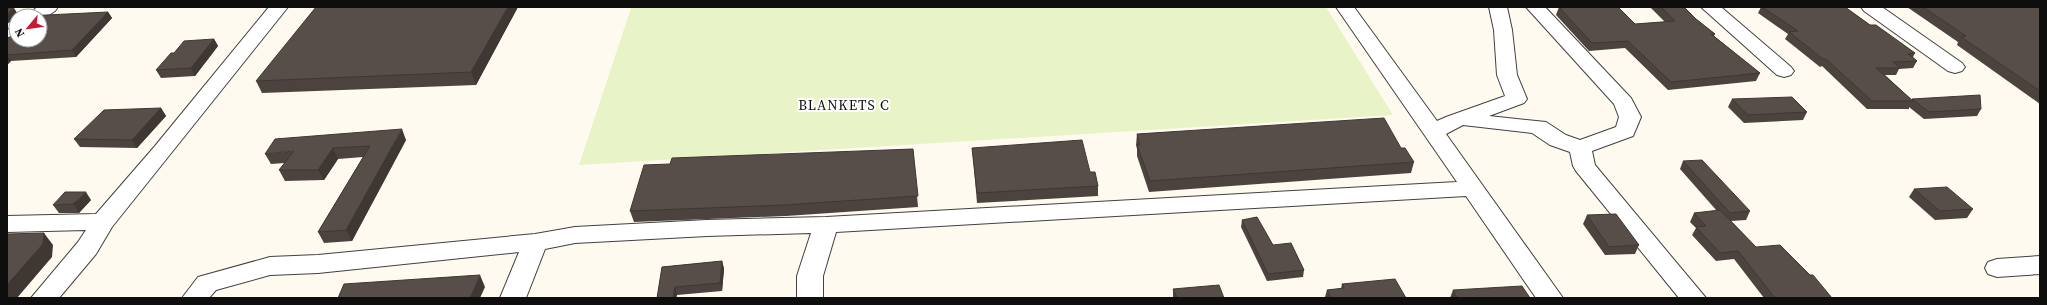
<svg xmlns="http://www.w3.org/2000/svg" width="2047" height="305" font-family="'Source Serif 4',serif">
	<style>
		.pitch { fill: #e8f4c7 }
		.lines { fill: none; stroke-linecap: round; stroke-linejoin: round }
		.minor-casing { stroke: #414141; stroke-width: 2 }
		.minor { fill: #fff; fill-rule: evenodd }
		.wall { fill: #4c433f }
		.shaded-wall { fill: #3e3733 }
		.building { fill: #584e49; stroke: #3e3733 }
		.labels { text-anchor: middle; dominant-baseline: central; stroke-width: 4; stroke-linejoin: round; paint-order: stroke }
		.quarter-label { font-size: 14px; letter-spacing: 1px; fill: #0e0e0e; stroke: #fff }
	</style>
	<rect width="100%" height="100%" fill="#fffaef"/>
	<path class="pitch" d="M658,7H1326L1393,115L579,165L631,8Z"/>
	<g class="lines">
		<defs>
			<path id="minor" d="M37,7H58L55,11L40,21V16H28Z
				M269,7H288L112,227L96,254L59,298H31L78,242L86,230L7,232V216L96,214L155,146Z
				M1336,7H1354L1437,121L1446,117L1505,96L1497,75L1494,30L1489,7H1507L1512,30L1517,75L1527,99L1524,103L1489,116L1546,122L1566,135L1580,140L1616,127L1619,117L1614,104L1526,7H1545L1631,98L1641,117L1633,136L1592,151L1595,165L1706,298H1679L1576,171L1573,166L1570,152L1550,145L1532,133L1463,125L1446,134L1563,298H1536L1466,196L836,232L823,276V298H797V276L811,233L707,236L575,243L545,249L526,298H500L519,252L318,273L270,275L216,290L209,298H182L198,277L270,257L318,255L535,234L575,227L707,220L826,217L1457,182Z
				M1701,7H1721L1791,67L1794,71L1791,75L1784,77L1777,75Z
				M1861,7H1882L1962,63L1965,67L1962,71L1955,73L1948,71L1864,11Z
				M16,26V40H18L7,45V30Z
				M2040,256V274L1997,277L1988,274L1985,268L1988,262L1997,259Z"/>
		</defs>
		<use href="#minor" class="minor-casing"/>
		<use href="#minor" class="minor"/>
	</g>
	<path class="wall" d="M518,7L476,85L262,93L256,81Z
		M1559,7L1635,24L1665,22L1650,7H1684L1696,19L1715,34L1714,36L1760,73L1756,81L1668,90L1625,48L1589,51L1556,15Z
		M1761,7H1845L1870,25L1915,53L1913,57L1917,61L1913,68L1899,69L1896,75H1885L1912,100V99L1981,109L1977,116L1924,119L1909,107V109H1867L1822,66L1820,67L1785,39L1788,34L1758,13Z
		M1907,7H2040V104L1957,45L1958,42Z
		M108,12L112,18L76,57L11,61L7,65V38Z
		M214,39L218,46L195,76L161,78L156,70L174,53Z
		M1732,99L1807,112L1803,120L1744,123L1728,107Z
		M161,108L166,116L137,148L80,147L74,139Z
		M1137,134L1401,148L1414,162L1411,173L1149,192L1137,156V149L1136,145Z
		M406,140L352,241L324,243L318,232L363,157L338,159L324,180L285,181L279,170L285,163L271,164L265,154Z
		M972,148L1090,172L1098,186V196L977,203L973,157Z
		M913,149L918,207L786,216L634,222L630,211L670,164Z
		M1683,161L1750,211L1746,220L1731,221L1756,247L1832,298H1764L1734,259L1716,261L1692,235L1696,228L1690,222L1694,213L1717,211L1680,169Z
		M1914,189L1973,209L1967,218L1935,220L1909,197Z
		M91,200L79,213H59L53,205Z
		M1587,215L1639,245L1635,254L1605,255L1583,224Z
		M1242,220L1304,270L1303,277L1267,281L1241,227Z
		M722,261L724,269L722,291L677,295L676,298H657L662,267Z
		M1342,284L1406,298H1326L1325,297L1327,290L1341,289Z
		M1173,289L1224,298H1173Z
		M1453,290L1530,298H1450Z"/>
	<path class="shaded-wall" d="M508,7H518L476,85L471,72Z
		M14,8L19,16H16V18L7,24V13Z
		M108,12L112,18L76,57L72,50Z
		M214,39L218,46L195,76L191,68Z
		M7,55L11,61L7,65Z
		M161,108L166,116L137,148L132,140Z
		M402,129L406,140L352,241L346,230Z
		M333,148L338,159L324,180L318,170Z
		M86,192L91,200L79,213L73,204Z
		M44,233L53,245L52,257L17,298H7V285Z
		M722,261L724,269L722,291L720,283Z
		M480,275L485,287L480,298H470Z
		M675,287L677,295L676,298H673Z"/>
	<path class="building" d="M316,7H508L471,72L256,81Z
		M1559,7H1618L1635,24L1675,21L1661,7H1684L1696,19L1715,34H1711L1760,73L1671,82L1628,41L1592,43Z
		M1762,7H1845L1870,25H1876L1915,53L1908,54L1917,61L1893,62L1900,68H1876L1913,101H1872L1826,59H1823L1789,32L1798,31Z
		M1923,7H2040V91L1961,37L1966,36Z
		M7,8H14L7,13Z
		M108,12L72,50L7,55V38L15,35L14,23L16,21V40H40V16H26Z
		M214,39L191,68L156,70L171,53H174L184,41Z
		M1980,95L1981,109L1929,112L1912,99Z
		M1792,97L1807,112L1748,115L1732,99Z
		M161,108L132,140L74,139L104,110Z
		M1384,118L1401,148H1405L1414,162L1150,181L1137,145H1140L1137,134Z
		M402,129L346,230L318,232L370,146L333,148L318,170H279L294,151L265,154L275,139Z
		M1082,140L1090,172H1095L1098,186L977,193L972,148Z
		M913,149L918,196L784,205L630,211L644,165L670,164L672,158Z
		M1702,160L1750,211L1730,213L1683,161Z
		M1947,187L1973,209L1940,211L1914,189Z
		M65,192H86L73,204L53,205Z
		M1720,210L1756,247L1780,245L1810,275H1813L1832,298H1775L1738,251L1720,253L1696,227L1706,226L1694,213Z
		M1616,214L1639,245L1609,247L1587,215Z
		M1257,217L1273,245L1291,243L1304,270L1268,274L1242,220Z
		M44,233L43,244L7,285V234Z
		M722,261L720,283L675,287L673,298H657L662,267Z
		M480,275L470,298H338L344,284Z
		M1395,279L1406,298H1331L1327,290L1344,288L1342,284Z
		M1219,285L1224,298H1177L1173,289Z
		M1522,286L1530,298H1457L1453,290Z"/>
	<g class="labels">
		<g class="quarter-label">
			<text x="844" y="105">BLANKETS C</text>
		</g>
	</g>
	<rect width="2047" height="305" fill="none" stroke="#0e0e0e" stroke-width="16"/>
	<g transform="translate(28 28) rotate(241)"><circle r="19" fill="#ffffff" stroke="#9f9f9f"/>
	<path d="M0-3L7 15L0 10L-7 15Z" fill="#ca1931"/>
	<text y="-6" font-size="11" font-weight="bold" text-anchor="middle" fill="#0e0e0e">N</text>
	</g>
</svg>
